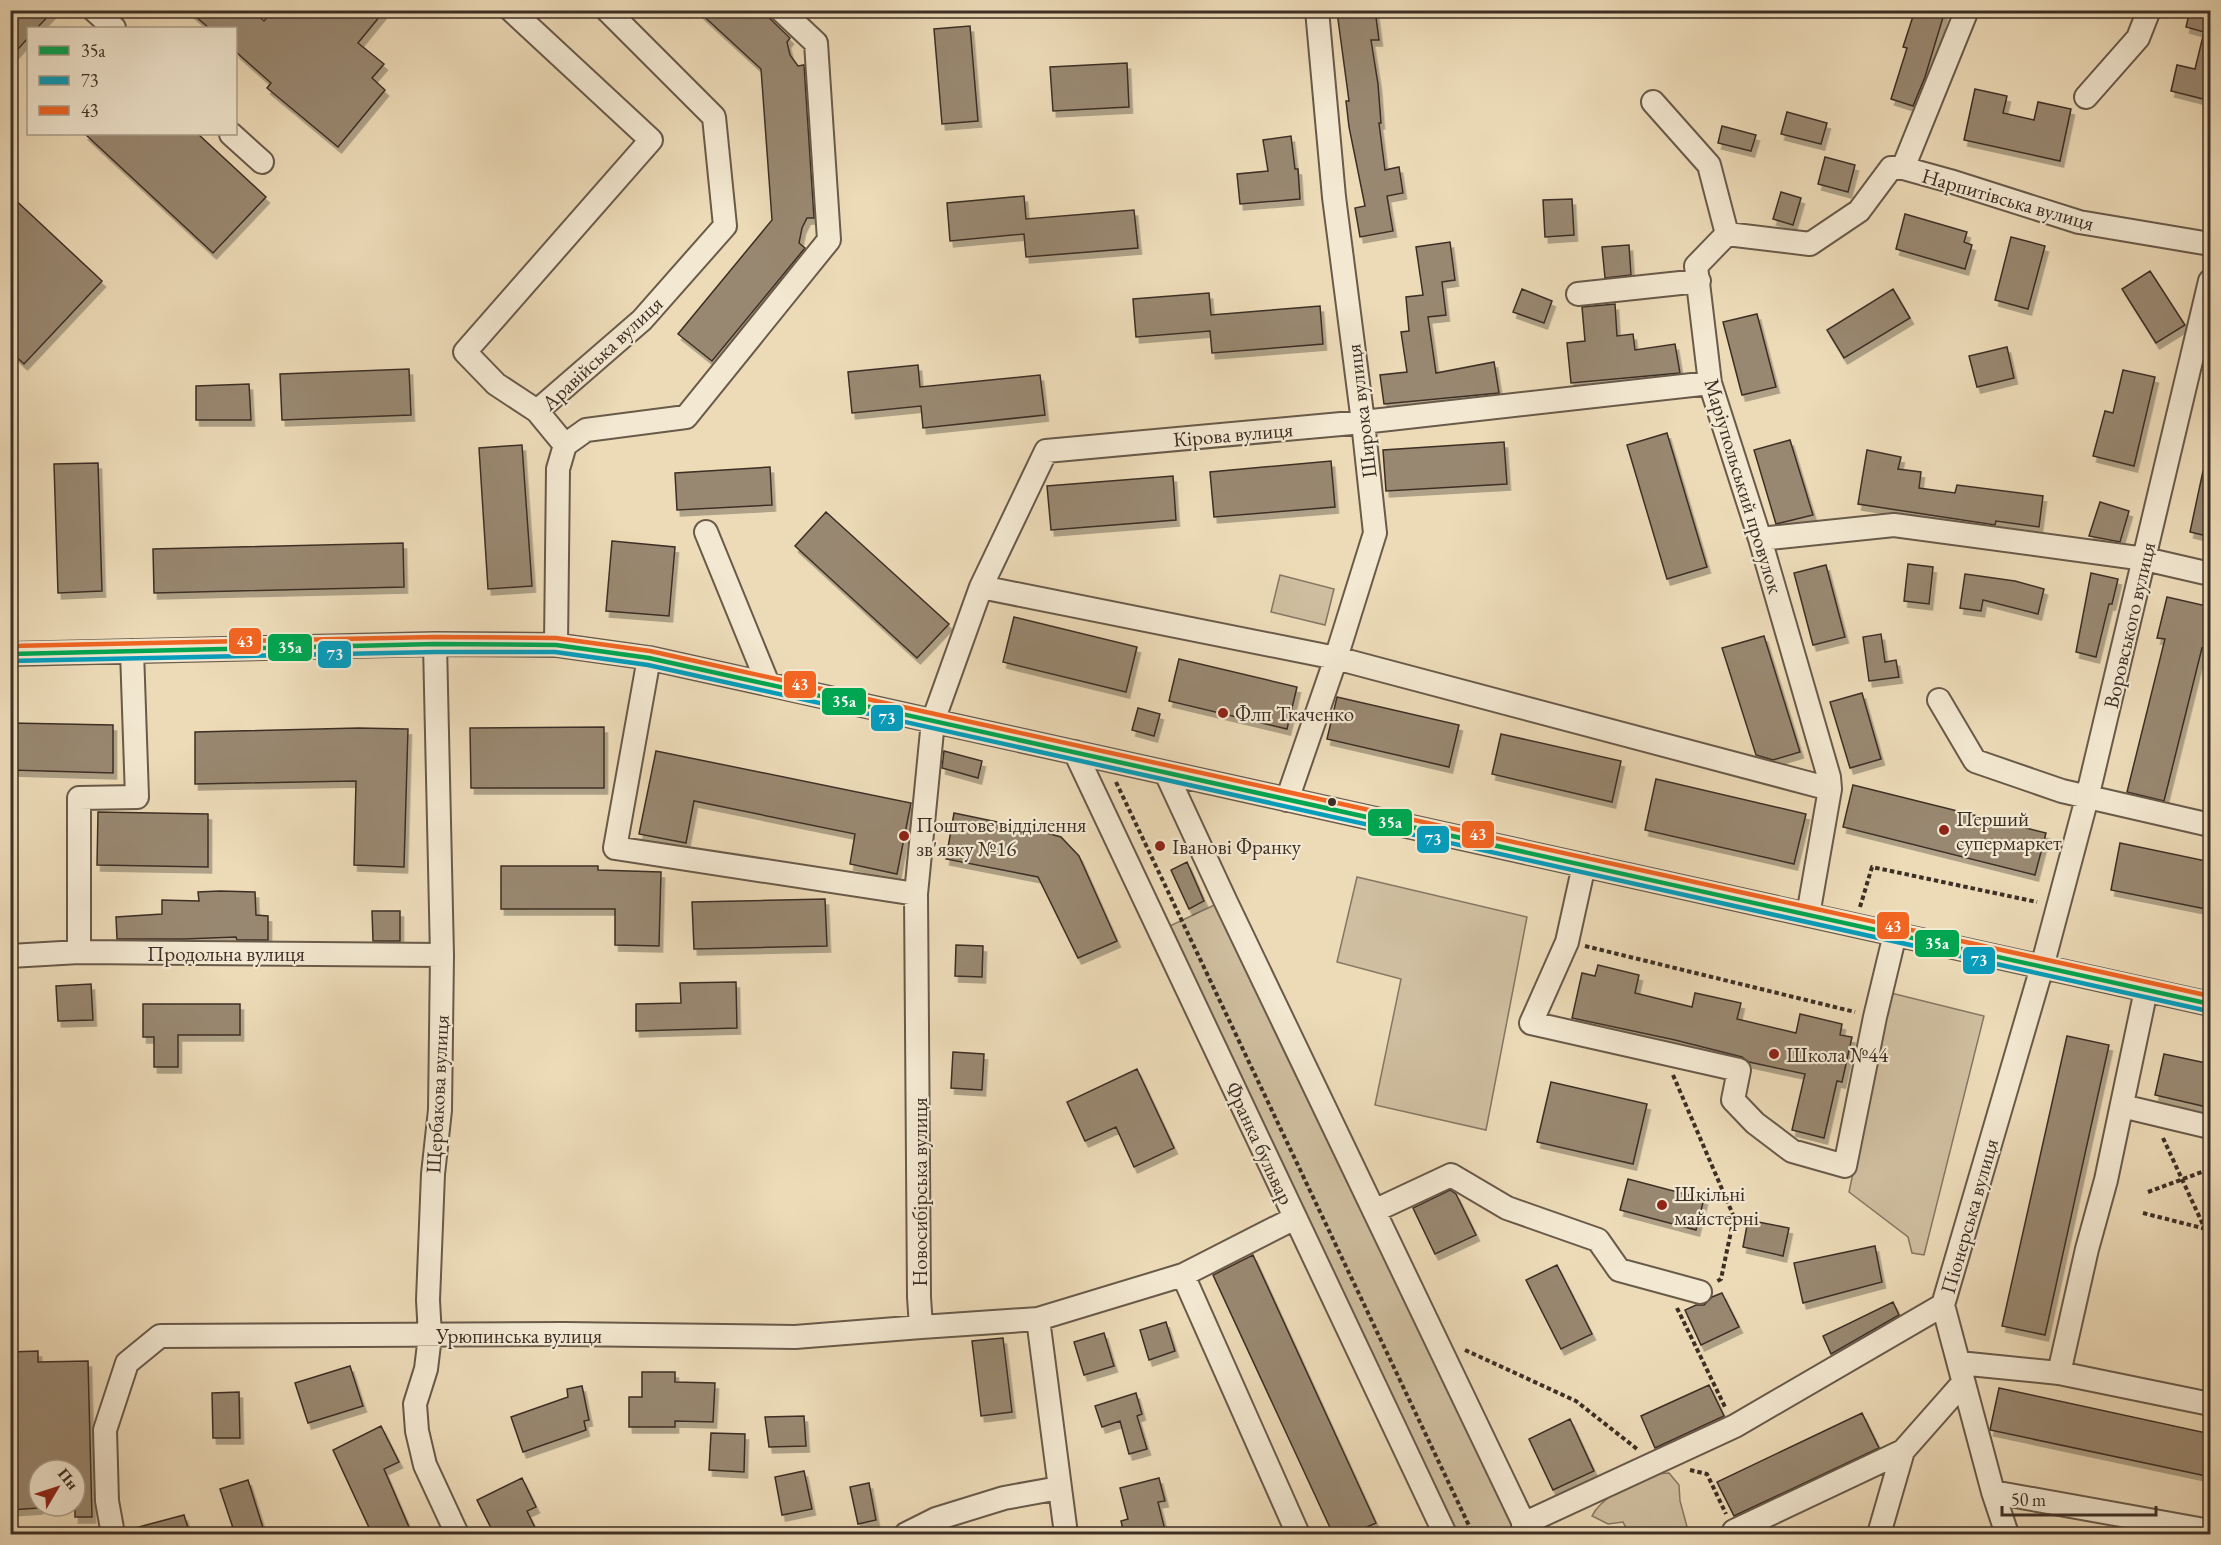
<svg xmlns="http://www.w3.org/2000/svg" width="2221" height="1545" font-family="'EB Garamond',serif">
	<style>
		.green { fill: #cfbe9f; stroke: #867662; stroke-width: 1.5 }
		.building { fill: #998871; stroke: #3d2f25; stroke-width: 1.5; filter: url(#shadow) }
		.lines { fill: none; stroke-linecap: round; stroke-linejoin: round }
		.minor-casing { stroke: #695a4a; stroke-width: 26 }
		.path { stroke: #3d2f25; stroke-width: 4; stroke-dasharray: 4.5 3; stroke-linecap: butt }
		.minor { stroke: #f3e8d1; stroke-width: 22 }
		.bus-1-casing { stroke: #f3e8d1; stroke-width: 9 }
		.bus-2-casing { stroke: #f3e8d1; stroke-width: 9 }
		.bus-3-casing { stroke: #f3e8d1; stroke-width: 9 }
		.bus-1 { stroke: #00a651; stroke-width: 4.5 }
		.bus-2 { stroke: #069dbd; stroke-width: 4.5 }
		.bus-3 { stroke: #f26522; stroke-width: 4.5 }
		.poi-dot { fill: #8f2418; stroke: #f3e8d1; stroke-width: 2 }
		.bus-dot { fill: #3d2f25; stroke: #f3e8d1; stroke-width: 2 }
		.labels { text-anchor: middle; dominant-baseline: central; stroke-width: 4.5; stroke-linejoin: round; paint-order: stroke }
		.street-label { font-size: 21px; fill: #3d2f25; stroke: #f3e8d1 }
		.poi-label { font-size: 21px; fill: #3d2f25; stroke: #f3e8d1; text-anchor: start }
		.line-badge { stroke: #f3e8d1; stroke-width: 2 }
		.badge-label { font-size: 16px; text-anchor: middle; font-weight: bold; fill: #fff }
	</style>
	<defs>
		<filter id="shadow"><feDropShadow dx="3.5" dy="6" stdDeviation="0" flood-color="#0004"/></filter>
	</defs>
	<rect width="100%" height="100%" fill="#eddbb8"/>
	<filter id="stains"><feTurbulence type="fractalNoise" baseFrequency=".00333" numOctaves="4"/><feColorMatrix values="0 0 0 0 .2 0 0 0 0 .09 0 0 0 0 .02 0 0 0 .5 -.17"/></filter>
	<radialGradient id="worn" r=".72"><stop offset=".6" stop-color="#630" stop-opacity="0"/><stop offset="1" stop-color="#630" stop-opacity=".3"/></radialGradient>
	<path class="green" d="M1280,575L1334,589L1325,625L1271,612Z
		M1357,877L1527,917L1486,1130L1375,1105L1401,979L1337,962Z
		M1225,900L1529,1534H1445L1159,931Z
		M1891,993L1984,1016L1924,1255L1912,1253L1908,1237L1849,1192Z
		M1669,1473L1679,1485L1680,1501L1689,1534H1629L1623,1522L1608,1524L1592,1516C1600,1499 1631,1481 1650,1475C1656,1473 1663,1474 1669,1473Z"/>
	<path class="building" d="M10,10H54L37,28H28V38L10,58Z
		M188,10H253L264,21L273,10H385L358,43L384,64L372,78L385,90L338,147L267,88L271,83L236,52V28H209Z
		M697,10H761L790,38L787,42L790,55L798,66L804,65L814,218H807L802,228L799,243L805,248L712,361L678,334L772,220L761,69Z
		M1350,10H1375L1379,40H1371L1378,84L1381,123H1379L1385,170L1399,167L1403,193L1387,196L1393,231L1360,237L1355,208L1365,206L1349,127L1346,101H1349L1337,12Z
		M1915,10H1933L1944,14L1925,77L1913,106L1891,99L1907,48L1903,47Z
		M2190,10H2211V101L2171,91L2177,65L2195,69L2204,32L2186,27Z
		M970,26L978,121L942,124L934,29Z
		M1127,63L1129,107L1053,111L1050,67Z
		M1975,89L2007,96L2003,113L2034,120L2038,102L2071,109L2060,161L1964,140Z
		M1787,112L1827,123L1821,144L1781,134Z
		M1722,126L1756,135L1751,151L1718,143Z
		M85,134H198L266,197L213,253Z
		M1291,136L1295,169H1298L1300,199L1240,204L1237,174L1268,171L1263,140Z
		M1825,157L1855,165L1848,192L1818,184Z
		M1781,192L1801,198L1793,225L1773,219Z
		M10,195L102,281L24,364L10,351Z
		M1024,196L1026,219L1134,210L1138,248L1026,257L1024,234L950,241L947,203Z
		M1572,199L1574,235L1545,237L1543,200Z
		M1905,214L1967,232L1964,242L1972,245L1965,269L1896,249Z
		M2011,237L2045,246L2028,309L1995,300Z
		M1450,242L1455,280L1442,282L1446,315L1428,317L1436,373L1494,362L1499,393L1384,404L1380,375L1407,372L1401,332L1409,331L1406,297L1423,295L1416,247Z
		M1629,245L1631,275L1605,278L1602,247Z
		M2150,271L2185,325L2156,343L2122,289Z
		M1522,289L1552,301L1544,323L1513,312Z
		M1893,289L1910,318L1844,358L1827,330Z
		M1209,293L1211,315L1320,306L1323,344L1212,353L1210,331L1136,337L1133,299Z
		M1615,304L1617,336L1633,334L1635,350L1675,344L1680,373L1571,383L1567,343L1585,341L1582,307Z
		M1757,314L1776,387L1742,395L1723,322Z
		M2007,347L2014,378L1977,387L1969,356Z
		M918,365L920,387L1040,375L1045,415L923,428L921,406L852,413L848,372Z
		M409,369L411,415L282,420L280,374Z
		M2123,370L2155,377L2134,466L2093,456L2105,411L2113,413Z
		M249,384L251,420H196V386Z
		M1667,433L1707,567L1667,579L1627,445Z
		M1790,440L1813,515L1776,524L1754,450Z
		M1504,442L1507,484L1386,491L1383,450Z
		M522,445L532,586L488,589L479,448Z
		M1867,450L1901,457L1898,469L1921,472L1919,488L1955,493L1957,485L2043,496L2039,527L1996,521L1995,525L1858,504Z
		M1331,461L1335,507L1214,517L1210,472Z
		M98,463L102,591L58,593L54,464Z
		M770,467L772,505L677,510L675,473Z
		M2203,471L2211,472V537L2190,532Z
		M1173,476L1176,520L1051,530L1047,486Z
		M2100,502L2129,511L2120,542L2089,536Z
		M826,512L949,624L917,658L795,546Z
		M612,541L675,547L669,616L606,611Z
		M403,543L404,587L154,593L153,549Z
		M1908,564L1933,567L1929,604L1904,601Z
		M1826,565L1845,637L1813,645L1794,573Z
		M2091,573L2118,579L2112,604H2109L2096,657L2076,652Z
		M1965,574L2015,581L2044,589L2038,614L1983,600L1981,611L1960,608Z
		M2167,597L2211,607V650L2202,648L2164,801L2127,792L2165,639L2157,638Z
		M1014,617L1137,647L1126,692L1003,662Z
		M1881,634L1885,662L1896,660L1899,677L1869,681L1863,637Z
		M1764,636L1800,752L1773,760L1756,755L1722,648Z
		M1179,659L1297,687L1287,729L1169,701Z
		M1862,693L1881,759L1850,768L1830,702Z
		M1337,697L1459,725L1449,767L1327,739Z
		M1138,708L1160,714L1154,736L1132,730Z
		M10,723L113,725V773L10,770Z
		M604,727V788H471L470,728Z
		M358,728L408,729L404,867L354,865L356,781L195,784V732Z
		M1501,734L1621,761L1612,802L1492,774Z
		M656,751L911,803L897,874L850,864L855,834L694,801L686,843L639,834Z
		M944,751L982,761L978,778L942,768Z
		M1656,779L1806,814L1794,864L1645,830Z
		M1853,785L2046,833L2035,875L1843,827Z
		M98,812L208,814V867L97,865Z
		M954,813L1036,830L1061,837L1079,856L1117,941L1078,958L1038,877L946,859Z
		M2120,843L2211,862V910L2111,890Z
		M1187,862L1204,901L1189,909L1171,870Z
		M501,866H598V870L661,872L659,946L615,945V909H501Z
		M220,891L255,892L256,915L268,916V940H237L236,937L184,939H117L116,917L162,914V900L199,901L198,892Z
		M825,899L827,946L694,949L692,902Z
		M372,911H400V941H373Z
		M956,945L983,946L982,977L955,976Z
		M1598,965L1639,975L1635,993L1692,1007L1695,993L1741,1003L1737,1019L1796,1033L1800,1014L1842,1024L1840,1035L1852,1037L1842,1082L1837,1081L1824,1138L1792,1130L1805,1074L1749,1062L1742,1057L1675,1040L1572,1018L1582,973L1595,976Z
		M736,982L737,1028L636,1031V1004L681,1003L680,983Z
		M91,984L93,1020L58,1021L56,986Z
		M143,1004H240V1035H178V1067H154V1037H143Z
		M2067,1036L2109,1045L2045,1335L2002,1326Z
		M953,1052L984,1054L982,1090L951,1088Z
		M2164,1054L2211,1064V1108L2155,1095Z
		M1137,1069L1174,1148L1134,1167L1116,1127L1085,1141L1067,1102Z
		M1551,1082L1647,1104L1633,1164L1537,1142Z
		M1628,1179L1704,1199L1696,1230L1620,1210Z
		M1450,1190L1456,1194L1476,1235L1435,1254L1413,1208Z
		M1748,1220L1789,1228L1783,1256L1743,1247Z
		M1875,1246L1882,1282L1803,1303L1794,1263Z
		M1253,1255L1376,1523L1351,1534H1333L1213,1275Z
		M1557,1265L1592,1334L1561,1349L1526,1280Z
		M1722,1293L1739,1327L1701,1345L1685,1310L1696,1305H1704L1712,1297Z
		M1893,1302L1899,1315L1831,1354L1823,1336Z
		M1166,1322L1175,1351L1149,1360L1140,1330Z
		M1104,1333L1114,1366L1084,1375L1074,1342Z
		M1003,1338L1012,1412L981,1416L972,1341Z
		M38,1351V1362L88,1361L92,1517H75V1470H39V1508L10,1510V1352Z
		M350,1366L363,1406L308,1423L295,1383Z
		M642,1372H675V1382L715,1383L713,1422L675,1421V1427H629V1397H642Z
		M1709,1385L1724,1416L1655,1448L1641,1416Z
		M582,1386L589,1420L584,1421L586,1430L523,1452L511,1417L568,1397L567,1389Z
		M1999,1388L2211,1434V1477L1990,1430Z
		M239,1392L240,1438H213L212,1393Z
		M1136,1393L1142,1414L1137,1416L1147,1449L1129,1454L1120,1421L1102,1427L1095,1406Z
		M1862,1413L1879,1448L1734,1516L1717,1482Z
		M804,1416L806,1446L769,1447L765,1417Z
		M1570,1419L1594,1471L1553,1490L1529,1439Z
		M381,1426L399,1462L384,1469L412,1534H372L333,1450Z
		M711,1433L745,1434L744,1472L709,1470Z
		M804,1471L812,1509L782,1515L775,1477Z
		M522,1478L536,1507L527,1511L538,1534H494L477,1500Z
		M1159,1478L1165,1501L1158,1502L1166,1534H1124L1121,1521L1128,1519L1120,1488Z
		M248,1480L265,1534H235L220,1489Z
		M869,1483L876,1520L858,1524L850,1487Z
		M184,1515L190,1534H131V1529Z"/>
	<g class="lines">
		<defs>
			<path id="minor" d="M94,10L114,28
				M511,10L651,140L465,352L496,384L537,411
				M2086,97L2138,38L2149,10
				M1653,102L1709,165L1727,234
				M231,134L262,162
				M1903,168L1967,10
				M1578,294L1699,281
				M565,445L586,430L686,417L829,240L816,43L781,10
				M706,532L768,684
				M1760,539L1894,525L2145,559L2210,574
				M981,587L1336,658L1830,789
				M435,644L442,955L440,1110L433,1174L428,1300L430,1336L426,1369L415,1404L417,1431L425,1465L457,1534
				M556,645L558,469L565,445L537,411L642,320L725,226L714,117L607,10
				M10,654L435,644L556,645L649,658L2210,1004
				M649,658L615,848L916,894
				M1939,700L1975,761L2062,791L2210,825
				M1075,752L1445,1534
				M1166,773L1225,900L1529,1534
				M1287,800L1336,658L1375,533L1363,422L1334,197L1317,10
				M1584,865L1567,942L1531,1023L1739,1070L1733,1100L1755,1123L1792,1151L1845,1166L1875,1017L1895,934
				M1808,915L1830,789L1829,777L1760,539L1710,383L1696,266L1727,234L1810,244L1859,211L1891,168H1903L1950,181L2079,222L2210,244
				M79,952V798L137,797L132,651
				M10,956L79,952L442,955
				M2122,1106L2210,1127
				M1374,1211L1451,1175L1507,1208L1598,1240L1619,1270L1700,1292
				M1183,1275L1298,1534
				M1038,1319L1183,1275L1295,1218
				M1959,1363L2059,1373L2210,1404
				M2059,1373L2087,1249L2106,1180L2146,990
				M1993,1492L2210,1531
				M1523,1524L1735,1426L1943,1305
				M1734,1531L1903,1451
				M113,1534L107,1501L105,1430L127,1363L160,1336L564,1334L795,1337L921,1327
				M906,1534L936,1519L1004,1498L1059,1488
				M1066,1534L1038,1319L921,1327L919,1297L916,894L933,721L981,587L1046,451L1363,422L1710,383
				M1879,1534L1903,1451L1963,1383
				M2007,1534L1993,1492L1943,1305L2042,967L2087,798L2210,281"/>
		</defs>
		<use href="#minor" class="minor-casing"/>
		<path class="path" d="M1116,782L1473,1534
			M1860,907L1872,867L2037,902
			M1585,946L1855,1012
			M1673,1075L1734,1217L1721,1279L1716,1282
			M2163,1138L2205,1229L2208,1302
			M2148,1192L2210,1169
			M2143,1213L2210,1230
			M1677,1308L1726,1409
			M1465,1350L1576,1401L1637,1449
			M1690,1470L1707,1474L1726,1514"/>
		<use href="#minor" class="minor"/>
		<defs>
			<path id="bus-1" d="M10,654L435,644L556,645L649,658L2210,1004"/>
			<path id="bus-2" d="M10,661L435,652H555L648,665L2208,1011"/>
			<path id="bus-3" d="M10,646L435,637L556,638L650,651L2210,996"/>
		</defs>
		<use href="#bus-1" class="bus-1-casing"/>
		<use href="#bus-2" class="bus-2-casing"/>
		<use href="#bus-3" class="bus-3-casing"/>
		<use href="#bus-1" class="bus-1"/>
		<use href="#bus-2" class="bus-2"/>
		<use href="#bus-3" class="bus-3"/>
	</g>
	<g class="poi-dot">
		<circle cx="1223" cy="713" r="6"/>
		<circle cx="1944" cy="830" r="6"/>
		<circle cx="904" cy="836" r="6"/>
		<circle cx="1160" cy="846" r="6"/>
		<circle cx="1774" cy="1054" r="6"/>
		<circle cx="1662" cy="1205" r="6"/>
	</g>
	<circle class="bus-dot" cx="1332" cy="802" r="5"/>
	<g class="labels">
		<g class="street-label">
			<text transform="translate(2008 199) rotate(16)">Нарпитівська вулиця</text>
			<text transform="translate(602 353) rotate(-43)">Аравійська вулиця</text>
			<text transform="translate(1361 411) rotate(-97)">Широка вулиця</text>
			<text transform="translate(1233 434) rotate(-5)">Кірова вулиця</text>
			<text transform="translate(1744 486) rotate(73)">Маріупольський провулок</text>
			<text transform="translate(2129 625) rotate(-77)">Воровського вулиця</text>
			<text x="226" y="953">Продольна вулиця</text>
			<text transform="translate(437 1094) rotate(-87)">Щербакова вулиця</text>
			<text transform="translate(1260 1143) rotate(65)">Франка бульвар</text>
			<text transform="translate(919 1192) rotate(-90)">Новосибірська вулиця</text>
			<text transform="translate(1969 1216) rotate(-74)">Піонерська вулиця</text>
			<text x="519" y="1335">Урюпинська вулиця</text>
		</g>
		<g class="poi-label">
			<text x="1235" y="713">Флп Ткаченко</text>
			<text x="1956" y="818">Перший<tspan x="1956" dy="24">супермаркет</tspan></text>
			<text x="916" y="824">Поштове відділення<tspan x="916" dy="24">зв'язку №16</tspan></text>
			<text x="1172" y="846">Іванові Франку</text>
			<text x="1786" y="1054">Школа №44</text>
			<text x="1674" y="1193">Шкільні<tspan x="1674" dy="24">майстерні</tspan></text>
		</g>
	</g>
	<g class="line-badge">
		<rect x="228" y="627" width="34" height="28" rx="6" fill="#f26522"/>
		<rect x="267" y="633" width="46" height="29" rx="6" fill="#00a651"/>
		<rect x="317" y="640" width="35" height="29" rx="6" fill="#069dbd"/>
		<rect x="783" y="670" width="34" height="29" rx="6" fill="#f26522"/>
		<rect x="821" y="687" width="46" height="29" rx="6" fill="#00a651"/>
		<rect x="870" y="704" width="34" height="28" rx="6" fill="#069dbd"/>
		<rect x="1367" y="808" width="46" height="29" rx="6" fill="#00a651"/>
		<rect x="1461" y="820" width="34" height="29" rx="6" fill="#f26522"/>
		<rect x="1416" y="825" width="34" height="29" rx="6" fill="#069dbd"/>
		<rect x="1876" y="911" width="34" height="29" rx="6" fill="#f26522"/>
		<rect x="1914" y="929" width="46" height="29" rx="6" fill="#00a651"/>
		<rect x="1962" y="946" width="34" height="29" rx="6" fill="#069dbd"/>
	</g>
	<g class="badge-label">
		<text x="245" y="647">43</text>
		<text x="290" y="653">35а</text>
		<text x="335" y="660">73</text>
		<text x="800" y="690">43</text>
		<text x="844" y="707">35а</text>
		<text x="887" y="724">73</text>
		<text x="1390" y="828">35а</text>
		<text x="1478" y="840">43</text>
		<text x="1433" y="845">73</text>
		<text x="1893" y="932">43</text>
		<text x="1937" y="949">35а</text>
		<text x="1979" y="966">73</text>
	</g>
	<rect width="2221" height="1545" fill="none" stroke="#eddbb8" stroke-width="36"/>
	<rect x="12" y="12" width="2197" height="1521" fill="none" stroke="#3d2f25" stroke-width="3"/>
	<rect x="18" y="18" width="2185" height="1509" fill="none" stroke="#3d2f25" stroke-width="1.5"/>
	<rect x="27" y="27" width="210" height="108" fill="#f3e8d1" stroke="#aa9e8c" stroke-width="1.5"/>
	<rect x="39" y="46" width="30" height="9" fill="#00a651" stroke="#aa9e8c" stroke-width="1.5"/>
	<text x="81" y="57" font-size="18" fill="#3d2f25">35а</text>
	<rect x="39" y="76" width="30" height="9" fill="#069dbd" stroke="#aa9e8c" stroke-width="1.5"/>
	<text x="81" y="87" font-size="18" fill="#3d2f25">73</text>
	<rect x="39" y="106" width="30" height="9" fill="#f26522" stroke="#aa9e8c" stroke-width="1.5"/>
	<text x="81" y="117" font-size="18" fill="#3d2f25">43</text>
	<g transform="translate(57 1488) rotate(51)"><circle r="28" fill="#f3e8d1" stroke="#aa9e8c" stroke-width="1.5"/>
	<path d="M0-4.5L10 22L0 15L-10 22Z" fill="#8f2418"/>
	<text y="-9" font-size="16" font-weight="bold" text-anchor="middle" fill="#3d2f25">Пн</text>
	</g>
	<path d="M2002 1506v9h154v-9" fill="none" stroke="#3d2f25" stroke-width="3"/>
	<text x="2011" y="1506" font-size="18" fill="#3d2f25" stroke="#f3e8d1" stroke-width="4.5" paint-order="stroke">50 m</text>
	<rect width="100%" height="100%" filter="url(#stains)"/>
	<rect width="100%" height="100%" fill="url(#worn)"/>
</svg>
